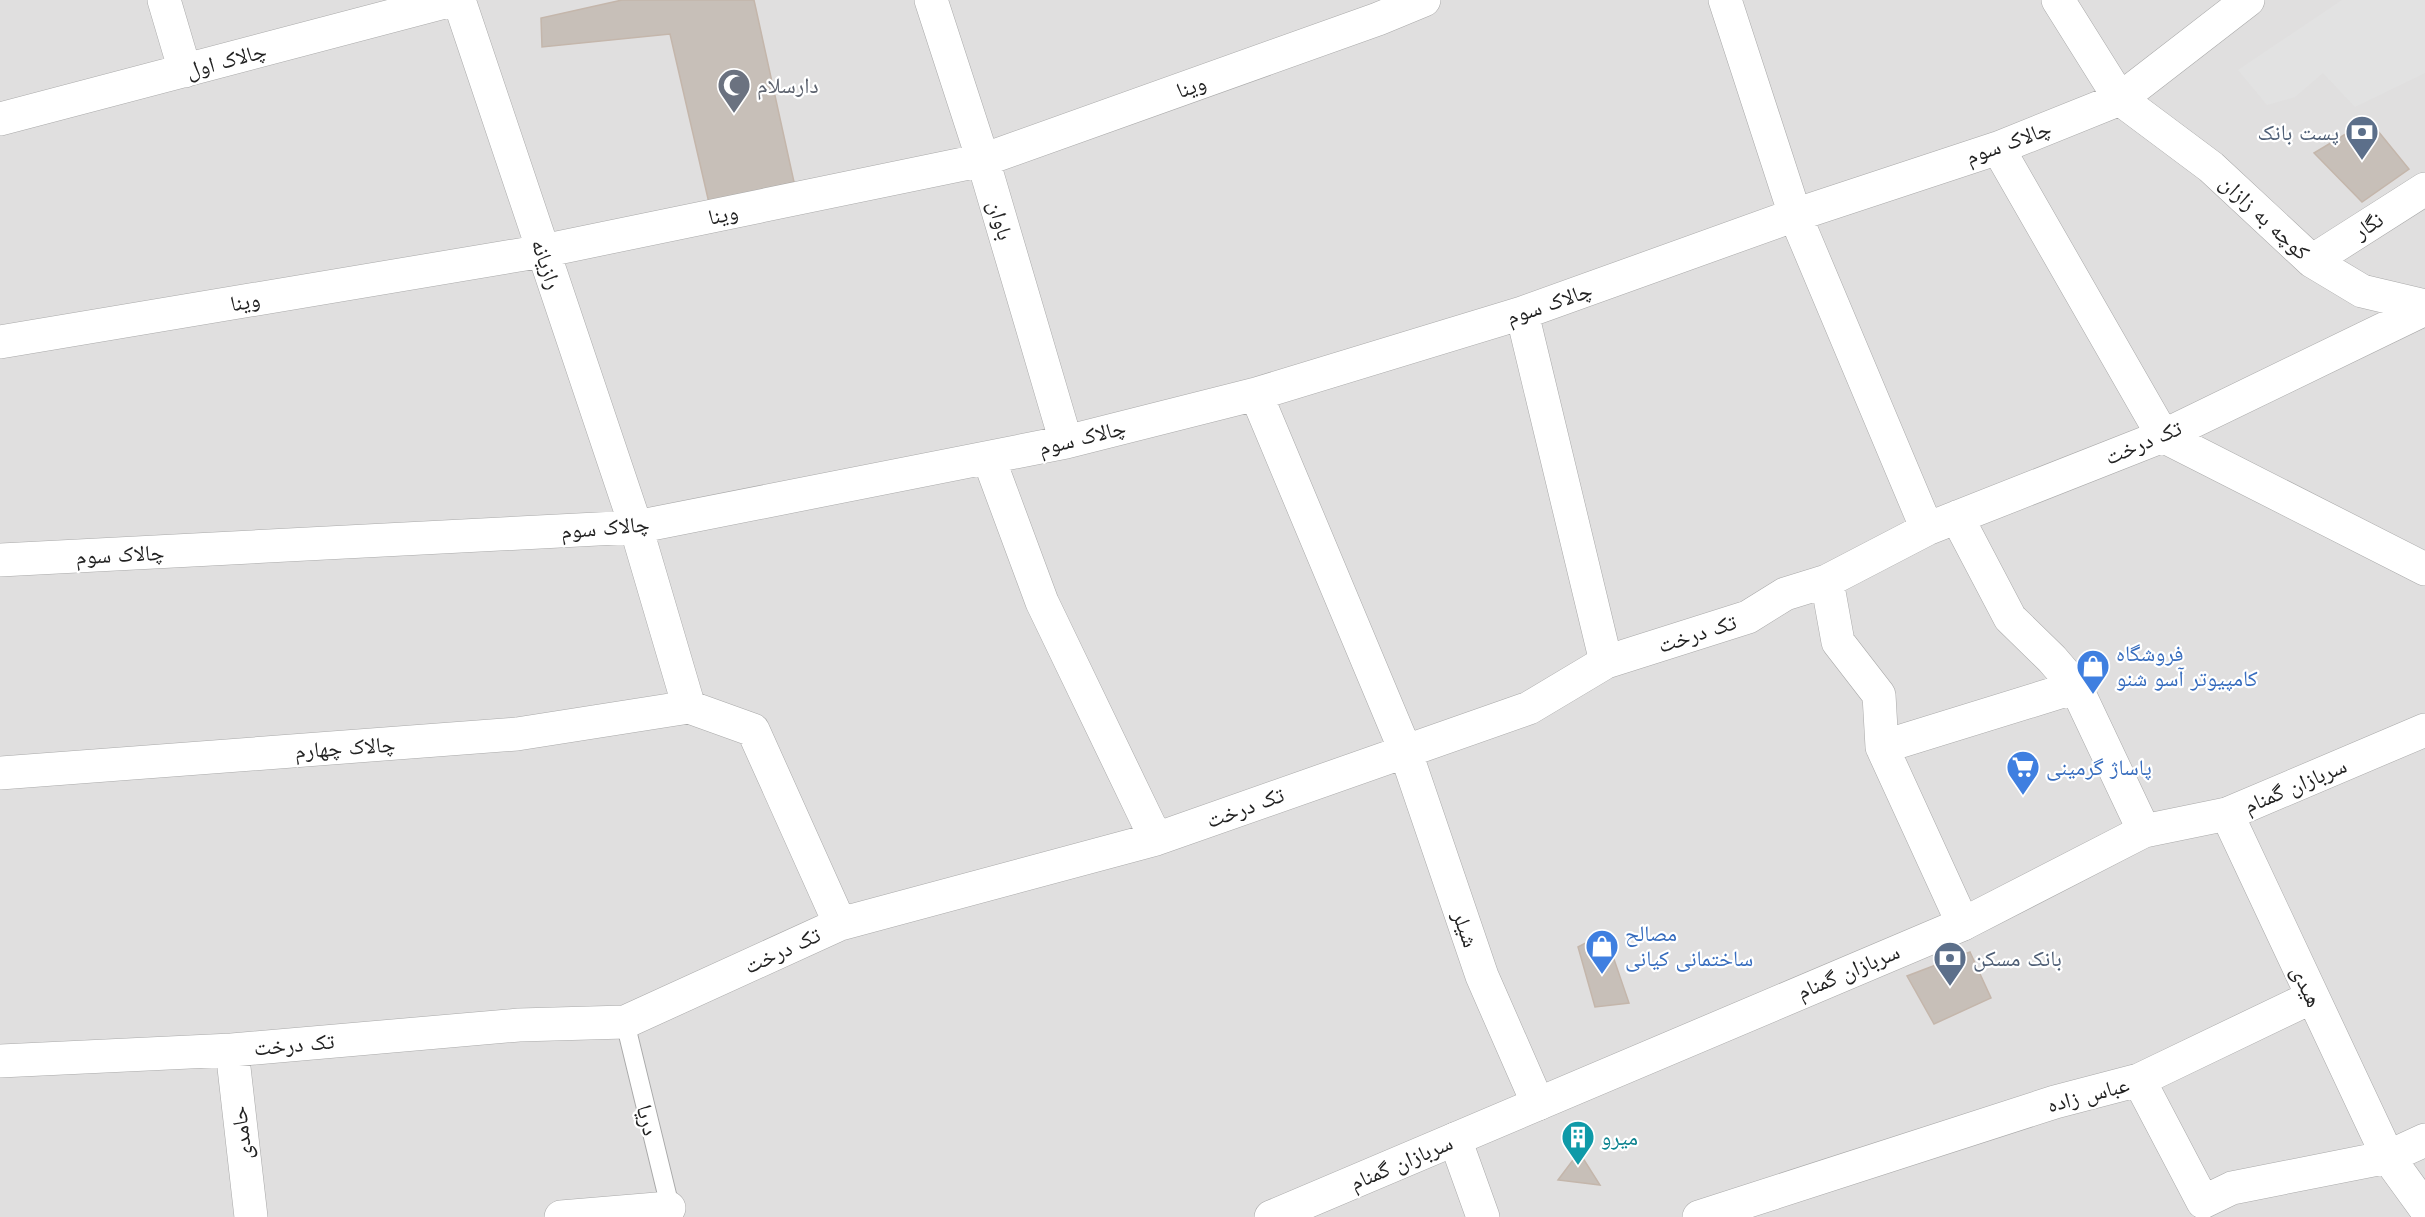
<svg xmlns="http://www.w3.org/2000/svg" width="2425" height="1217" font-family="Jost,'Noto Naskh Arabic',sans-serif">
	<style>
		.residential { fill: #e0dfdf }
		.parking { fill: #e2e2e2 }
		.building { fill: #c7bfb8; stroke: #c4b6ab; stroke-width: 1.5 }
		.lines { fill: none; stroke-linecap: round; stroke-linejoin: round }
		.service-casing { stroke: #a9a9a9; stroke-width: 20 }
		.minor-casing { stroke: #a9a9a9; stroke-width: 34 }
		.tertiary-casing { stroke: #a9a9a9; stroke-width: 34 }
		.service { stroke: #fff; stroke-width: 18 }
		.minor { stroke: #fff; stroke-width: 33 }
		.tertiary { stroke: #fff; stroke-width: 33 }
		.labels { text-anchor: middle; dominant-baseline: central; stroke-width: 4.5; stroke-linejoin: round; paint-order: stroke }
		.street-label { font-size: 22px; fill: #222; stroke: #fff }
		.worship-label { font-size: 22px; fill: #5b616d; stroke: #fff; text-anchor: start }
		.service-label { font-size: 22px; fill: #4e5e75; stroke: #fff; text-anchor: end }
		.shop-label { font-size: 22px; fill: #366cbe; stroke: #fff; text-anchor: start }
		.culture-label { font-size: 22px; fill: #0d838f; stroke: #fff; text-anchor: start }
	</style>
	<rect width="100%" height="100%" fill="#f2efe9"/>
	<path class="residential" d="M0,0H2425V1217H0Z"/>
	<path class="parking" d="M2342,0H2425V73L2355,107L2323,73L2295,97L2267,105L2238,70Z"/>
	<path class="building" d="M622,0H754L794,182L709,203L670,34L542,47L541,18Z
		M2369,120L2409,169L2362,202L2314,153Z
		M1605,933L1629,1003L1595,1007L1578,947Z
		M1970,952L1991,998L1934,1024L1907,976Z
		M1579,1152L1600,1185L1558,1180Z"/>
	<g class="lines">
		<defs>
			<path id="service" d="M625,1022L672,1215"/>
			<path id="minor" d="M164,0L185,71
				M459,0L636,527L689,707L753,730L840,924
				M931,0L983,160L1066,442
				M1725,0L1795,215L1927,529
				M2058,0L2120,99L2211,167L2312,261L2362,291L2425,306
				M0,119L452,0
				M1998,148L2163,436L2425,569
				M2312,261L2425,189
				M1522,313L1606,662
				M0,342L543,251L983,160L1378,19L1424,0
				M1256,394L1405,750L1482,976L1538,1104
				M989,459L1042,602L1156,839
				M1957,517L2010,618L2052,659L2076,687L2144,831
				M0,560L636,527L1066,442L1256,394L1522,313L1795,215L1998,148L2120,99L2248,0
				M1827,581L1838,642L1879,695L1882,747L1963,924
				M1882,747L2076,687
				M0,773L517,734L689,707
				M2227,814L2388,1157L2425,1140
				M232,1050L251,1217
				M0,1061L232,1050L519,1025L625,1022L840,924L1156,839L1529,708L1606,662L1748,617L1785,594L1827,581L1927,529L2163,436L2425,309
				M2139,1080L2312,997
				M1455,1139L1483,1217
				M561,1217L669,1208
				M1699,1217L2055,1102L2139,1080L2203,1202L2232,1188L2388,1157L2425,1208"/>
			<path id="tertiary" d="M1271,1217L1963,924L2144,831L2227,814L2425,730"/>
		</defs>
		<use href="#service" class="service-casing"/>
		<use href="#minor" class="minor-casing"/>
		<use href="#tertiary" class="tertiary-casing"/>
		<use href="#service" class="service"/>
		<use href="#minor" class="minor"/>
		<use href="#tertiary" class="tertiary"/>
	</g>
	<defs>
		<symbol id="mosque-pin" viewBox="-11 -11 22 30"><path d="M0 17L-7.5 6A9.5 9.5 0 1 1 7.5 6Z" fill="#6b7280" stroke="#fff"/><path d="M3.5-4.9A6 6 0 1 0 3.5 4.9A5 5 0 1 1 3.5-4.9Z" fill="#fff"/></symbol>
		<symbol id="bank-pin" viewBox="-11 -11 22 30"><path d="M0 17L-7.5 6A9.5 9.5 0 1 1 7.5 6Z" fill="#5c6f8a" stroke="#fff"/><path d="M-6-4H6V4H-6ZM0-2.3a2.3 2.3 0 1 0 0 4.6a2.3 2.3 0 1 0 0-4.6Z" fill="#fff"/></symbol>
		<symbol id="shop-pin" viewBox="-11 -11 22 30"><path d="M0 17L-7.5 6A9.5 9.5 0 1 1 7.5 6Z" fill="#3f7fe0" stroke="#fff"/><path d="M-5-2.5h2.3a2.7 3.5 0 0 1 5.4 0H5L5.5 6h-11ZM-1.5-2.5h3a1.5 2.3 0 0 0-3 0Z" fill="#fff"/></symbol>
		<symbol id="supermarket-pin" viewBox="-11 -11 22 30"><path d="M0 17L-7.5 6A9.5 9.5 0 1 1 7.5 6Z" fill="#3f7fe0" stroke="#fff"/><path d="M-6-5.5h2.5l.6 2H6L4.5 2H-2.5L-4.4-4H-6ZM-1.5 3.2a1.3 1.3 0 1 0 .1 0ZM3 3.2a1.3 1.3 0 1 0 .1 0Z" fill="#fff"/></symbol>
		<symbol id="building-pin" viewBox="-11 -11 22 30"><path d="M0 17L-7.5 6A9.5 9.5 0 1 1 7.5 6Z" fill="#0f9aa8" stroke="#fff"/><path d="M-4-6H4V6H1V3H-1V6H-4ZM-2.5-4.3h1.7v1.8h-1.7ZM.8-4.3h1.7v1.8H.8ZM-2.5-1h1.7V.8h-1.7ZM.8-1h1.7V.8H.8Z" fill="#fff"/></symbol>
	</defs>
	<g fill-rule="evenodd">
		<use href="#mosque-pin" x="715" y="66" width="38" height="52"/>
		<use href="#bank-pin" x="2343" y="113" width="38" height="52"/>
		<use href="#shop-pin" x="2074" y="647" width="38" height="52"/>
		<use href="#supermarket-pin" x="2004" y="748" width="38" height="52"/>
		<use href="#shop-pin" x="1583" y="927" width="38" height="52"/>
		<use href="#bank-pin" x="1931" y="939" width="38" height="52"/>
		<use href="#building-pin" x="1559" y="1118" width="38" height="52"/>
	</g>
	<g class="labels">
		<g class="street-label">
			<text transform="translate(226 60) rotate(-15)">چالاک اول</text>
			<text transform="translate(1191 86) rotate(-20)">وینا</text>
			<text transform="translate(2008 142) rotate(-20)">چالاک سوم</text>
			<text transform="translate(723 214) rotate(-12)">وینا</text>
			<text transform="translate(2265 217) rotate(43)">کوچه به زازان</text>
			<text transform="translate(1001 220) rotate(74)">باوان</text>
			<text transform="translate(2368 225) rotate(-33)">نگار</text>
			<text transform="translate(547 264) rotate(71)">رازیانه</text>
			<text transform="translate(245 301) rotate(-10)">وینا</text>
			<text transform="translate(1549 303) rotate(-19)">چالاک سوم</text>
			<text transform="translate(1082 437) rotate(-14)">چالاک سوم</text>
			<text transform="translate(2143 442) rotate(-23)">تک درخت</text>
			<text transform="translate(605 527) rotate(-5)">چالاک سوم</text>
			<text transform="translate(120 554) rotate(-3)">چالاک سوم</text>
			<text transform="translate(1697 633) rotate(-18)">تک درخت</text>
			<text transform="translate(345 747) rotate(-4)">چالاک چهارم</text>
			<text transform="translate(2295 785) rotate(-23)">سربازان گمنام</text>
			<text transform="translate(1245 807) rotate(-20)">تک درخت</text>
			<text transform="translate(1466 929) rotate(71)">شیلر</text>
			<text transform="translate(782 950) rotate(-25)">تک درخت</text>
			<text transform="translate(1848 971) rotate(-23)">سربازان گمنام</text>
			<text transform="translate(2307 986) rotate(65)">هیدی</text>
			<text transform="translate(294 1044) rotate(-5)">تک درخت</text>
			<text transform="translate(2088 1094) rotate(-15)">عباس زاده</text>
			<text transform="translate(648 1120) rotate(76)">دریا</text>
			<text transform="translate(241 1133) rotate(-97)">حامدی</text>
			<text transform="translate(1401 1162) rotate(-23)">سربازان گمنام</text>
		</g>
		<g class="worship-label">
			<text x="757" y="85">دارسلام</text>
		</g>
		<g class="service-label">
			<text x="2339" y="132">پست بانک</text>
			<text x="1973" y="958" text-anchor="start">بانک مسکن</text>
		</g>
		<g class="shop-label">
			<text x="2116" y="653">فروشگاه<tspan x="2116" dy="25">کامپیوتر آسو شنو</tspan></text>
			<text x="2046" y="767">پاساژ گرمینی</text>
			<text x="1625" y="933">مصالح<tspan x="1625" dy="25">ساختمانی کیانی</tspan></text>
		</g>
		<g class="culture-label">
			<text x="1601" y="1137">میرو</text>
		</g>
	</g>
</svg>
